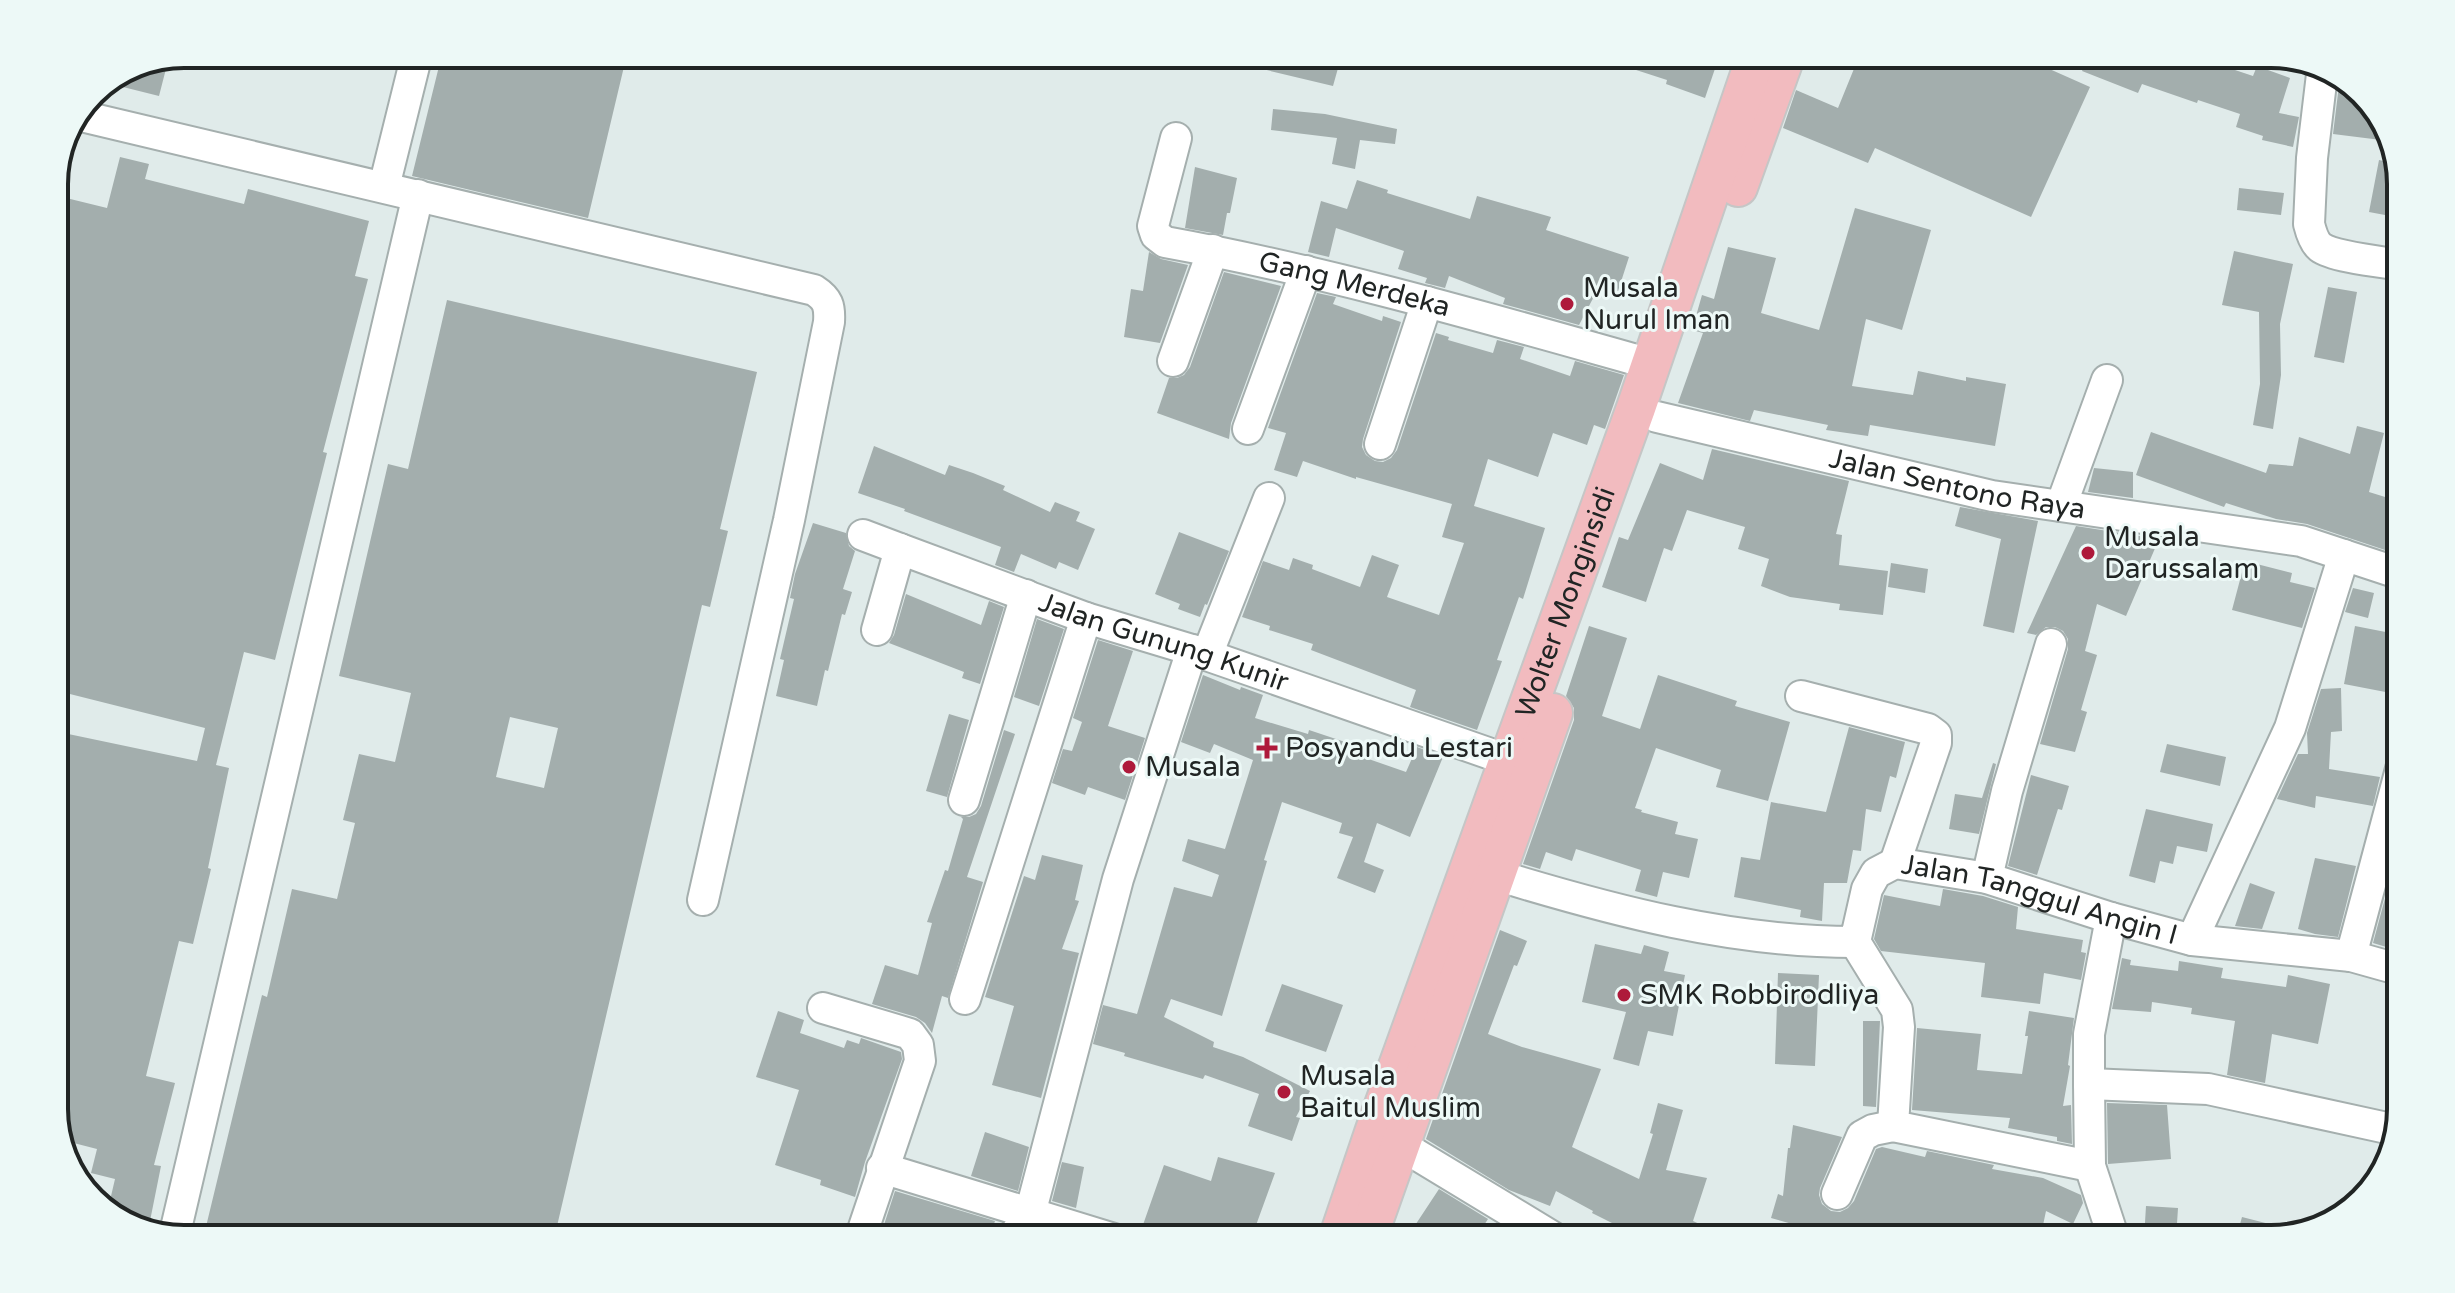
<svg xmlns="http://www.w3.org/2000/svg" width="2455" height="1293" font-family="'Varela Round',sans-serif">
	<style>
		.building { fill: #a3aead; fill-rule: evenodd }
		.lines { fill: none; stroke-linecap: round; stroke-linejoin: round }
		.minor-casing { stroke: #a5afae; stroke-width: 34 }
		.major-casing { stroke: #c5c6c6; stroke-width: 42 }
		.minor { stroke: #fff; stroke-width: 30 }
		.major { stroke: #f2bbbf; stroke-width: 38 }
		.poi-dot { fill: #ae1a3b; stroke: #edf9f7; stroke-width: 3 }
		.labels { text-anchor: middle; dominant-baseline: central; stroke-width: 6; stroke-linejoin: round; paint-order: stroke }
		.street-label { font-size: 28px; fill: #212524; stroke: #edf9f7 }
		.poi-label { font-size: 28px; fill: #212524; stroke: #edf9f7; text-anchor: start }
		.rim { fill: none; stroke: #212524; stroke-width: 4 }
	</style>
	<rect width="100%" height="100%" fill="#e0ebea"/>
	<path class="building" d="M442,54H627L588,218L412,176Z
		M1234,54H1342L1333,86L1233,62Z
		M1600,54H1720L1705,98L1666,84L1667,80L1599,58Z
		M1860,54H2016L2090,87L2031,217L1875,148L1868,163L1783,128L1796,90L1838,108Z
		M2089,54H2199L2212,59L2211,62L2253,76L2257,66L2290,78L2279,113L2299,117L2293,147L2262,140L2263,136L2236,127L2240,114L2198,100L2197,103L2142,84L2138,93L2082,71Z
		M168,61L159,96L111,84L159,64Z
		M2340,77L2379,112L2383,124L2381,140L2333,134Z
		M1273,109L1325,114L1397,129L1395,144L1360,140L1355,169L1332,164L1337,138L1271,130Z
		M120,157L149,164L145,179L244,204L248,189L369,221L355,276L368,279L323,452L327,453L275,660L244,652L216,765L229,768L208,868L211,869L193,944L179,941L146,1076L175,1083L154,1165L161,1166L148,1231L126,1225L108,1209L115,1179L91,1173L97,1149L62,1140L54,1118V731L197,761L205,728L54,690V195L107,208Z
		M2379,160L2397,164L2401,176V218L2369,212Z
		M1195,167L1237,178L1230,213H1227L1223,235L1185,228Z
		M1357,180L1388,190L1387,193L1470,219L1477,196L1551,217L1546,230L1629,257L1618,291L1600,285L1579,325L1503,304L1505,298L1449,276L1445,288L1425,283L1427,278L1398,269L1404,251L1336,228L1329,257L1308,252L1321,201L1347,209Z
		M2239,188L2284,193L2281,215L2237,210Z
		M1855,208L1931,230L1902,330L1866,319L1852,386L1913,395L1918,371L1966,381V377L2006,384L1995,446L1870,425L1868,436L1826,430L1828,425L1754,410L1750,421L1678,403L1703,333L1692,330L1702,295L1714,299L1728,247L1776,258L1761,313L1819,330Z
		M2234,251L2293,264L2280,324L2281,375L2273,429L2253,425L2260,384L2259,312L2222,305Z
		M1149,252L1161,259L1188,265L1160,343L1124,337L1131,289L1143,291Z
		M1224,272L1281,286L1231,423L1229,439L1157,413L1169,378H1177L1184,375L1190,367Z
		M2328,287L2357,292L2344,363L2314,357Z
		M1317,293L1336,297L1333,304L1382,321L1383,316L1401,322L1363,439L1362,447L1366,455L1375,461L1383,462L1391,458L1397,450L1436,333L1449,337L1448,340L1493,353L1497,340L1524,347L1520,359L1570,376L1575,361L1624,375L1605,429L1594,425L1587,445L1553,433L1538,477L1488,459L1474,506L1545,528L1523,599L1519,597L1497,660L1502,661L1477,730L1410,707L1416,690L1311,650L1313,644L1269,630L1270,626L1242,617L1263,561L1289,570L1293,558L1313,565L1312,569L1360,587L1372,555L1399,565L1387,597L1439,615L1464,543L1442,537L1452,504L1356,477V479L1303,461L1297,477L1274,470L1286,433L1268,428Z
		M447,300L757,372L720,529L728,531L710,607L702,605L554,1239H203L262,995L267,997L292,889L337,899L355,823L343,820L359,754L395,762L411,693L339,676L388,464L408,469ZM510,717L558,728L544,788L496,777Z
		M2357,426L2384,433L2369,492L2398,501L2385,550L2307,524L2276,519L2226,503L2224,507L2136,475L2151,432L2266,473L2269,464L2293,466L2299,437L2350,454Z
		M874,446L945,475L949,465L973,473L1005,486L1003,490L1050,512L1055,502L1080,512L1076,521L1095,529L1078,570L1059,562L1056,569L1021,554L1014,572L995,565L1001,547L904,511L905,509L858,493Z
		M1712,449L1849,481L1836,534L1842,535L1839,565L1888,571L1883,615L1839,610L1840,604L1790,597L1761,586L1769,559L1738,549L1745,527L1687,510L1672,551L1664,548L1646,602L1602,587L1619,537L1628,540L1660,463L1703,480Z
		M2094,468L2133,472V498L2088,492Z
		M1960,507L2038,521L2014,633L1983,626L2001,539L1955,526Z
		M813,523L846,533L849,546L855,551L843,589L852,592L845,615L842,614L828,671L825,670L817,706L776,696L784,660L780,659L794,599L790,598L795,574Z
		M2076,526L2159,539L2126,616L2097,604L2085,651L2097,655L2081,710L2087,712L2075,752L2040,744L2068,649V639L2063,631L2055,627H2046L2036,635L2027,633Z
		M1179,532L1229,551L1207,605L1205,604L1200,617L1178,609L1180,604L1155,594Z
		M2245,561L2292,573L2290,582L2315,588L2302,628L2232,610Z
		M1891,563L1928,569L1925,593L1888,587Z
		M2353,588L2374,593L2368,618L2345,612Z
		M906,594L981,625L989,601L1004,607L980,684L962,678L964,672L889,643L894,635Z
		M1037,619L1064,629L1039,706L1014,697Z
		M1589,626L1627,638L1602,716L1640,729L1658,675L1737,701L1735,706L1790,722L1768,801L1716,787L1721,770L1656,748L1635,808L1642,810L1641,812L1678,822L1675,834L1698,839L1689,878L1663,872L1657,897L1635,891L1641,870L1576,849L1572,861L1546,852L1540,869L1523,864L1574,720V708L1566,696Z
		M2355,626L2401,635V695L2344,684Z
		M1098,640L1133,651L1108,726L1145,738L1125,800L1088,787L1085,795L1052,783L1063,749L1072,751L1082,722L1073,718Z
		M1203,675L1240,690L1241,687L1263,695L1255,718L1308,734L1309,730L1363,748L1360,756L1406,772L1417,747L1443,757L1410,837L1377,823L1364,862L1384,870L1375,893L1337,878L1353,837L1339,833L1342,823L1282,802L1264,860L1267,861L1222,1016L1171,999L1164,1017L1214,1042L1213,1047L1243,1057L1310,1091L1296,1117L1300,1118L1292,1141L1248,1126L1259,1094L1205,1075L1203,1079L1124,1056L1125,1053L1093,1044L1103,1005L1137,1014L1174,887L1212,897L1219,875L1182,861L1188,839L1225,849L1253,760L1214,744L1210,753L1181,742Z
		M2341,688L2342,731L2331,732L2329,769L2380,777L2373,806L2316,796L2315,808L2277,799L2298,754H2308L2307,733L2321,689Z
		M949,714L969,720L947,797L926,791Z
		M1849,727L1905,742L1896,778L1890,776L1881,812L1866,809L1861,851L1853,850L1847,883H1824L1822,921L1800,917L1801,910L1734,897L1741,857L1760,860L1771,802L1826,812Z
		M1004,730L1015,734L967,877L983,882L948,998L942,996L932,1033L925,1023L916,1017L872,1004L885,965L918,975L932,923L927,922L945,870L948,871L963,819L961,817H969L976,814L981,806Z
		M2167,744L2226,757L2220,786L2160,772Z
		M1993,763L1996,764L1979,834L1949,829L1955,794L1982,798Z
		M2031,775L2069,786L2062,810L2058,809L2037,875L2008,866Z
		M2146,809L2213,824L2207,852L2177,846L2173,864L2160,861L2155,883L2129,876Z
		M2401,839V915L2393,949L2373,943Z
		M1042,855L1083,865L1075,900L1079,901L1062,949L1079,953L1041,1098L992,1085L1014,1006L985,997L1024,876L1035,880Z
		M2315,858L2356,866L2338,937L2315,934L2298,929Z
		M2250,883L2275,892L2262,929L2235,926Z
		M1943,889L1983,896L2018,907L2016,929L2083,940L2081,952L2086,953L2081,980L2044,973L2040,1004L1981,997L1985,963L1881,951L1874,939L1884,895L1940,906Z
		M1500,930L1527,941L1517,966L1514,965L1488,1034L1522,1047L1601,1069L1572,1147L1639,1179L1653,1134L1650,1133L1658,1103L1683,1110L1666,1170L1707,1178L1693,1221L1732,1239H1609L1616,1225L1592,1213L1593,1211L1556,1191L1550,1206L1509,1190L1426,1139Z
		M1595,944L1641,954L1644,945L1669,952L1664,971L1685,975L1673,1036L1648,1031L1639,1066L1613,1059L1626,1012L1582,1002Z
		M2122,958L2131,960L2130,965L2178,971L2179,961L2223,968L2221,978L2286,987L2288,975L2330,984L2318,1044L2272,1034L2265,1083L2227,1075L2235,1021L2191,1014L2192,1008L2152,1002L2151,1012L2112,1009Z
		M1778,973L1819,975L1815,1066L1775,1064Z
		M1282,984L1343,1005L1326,1052L1265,1031Z
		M778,1011L804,1020L800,1033L844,1048L847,1040L859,1044L861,1038L901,1052L902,1059L865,1162L855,1197L820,1185L821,1180L775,1165L799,1090L756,1077Z
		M2029,1011L2074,1018L2068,1065L2070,1066L2063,1106L2071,1105L2072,1144L2057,1141V1137L2008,1128L2010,1118L1912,1110L1917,1028L1981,1034L1977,1070L2022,1074L2028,1036H2025Z
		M1863,1021H1880L1876,1107L1863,1106Z
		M2107,1103L2167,1105L2171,1159L2108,1164Z
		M1793,1125L1842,1137L1820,1188L1819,1195L1822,1204L1831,1211L1840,1212L1848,1208L1854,1201L1876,1149L1882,1147L1925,1157L1927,1151L1994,1165L1992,1169L2043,1178L2081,1195L2083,1203L2073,1224L2046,1211L2042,1230L2013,1226L2010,1239L1955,1230L1952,1239H1798L1803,1227L1771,1218L1778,1194L1783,1196L1788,1148H1790Z
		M985,1132L1029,1147L1018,1191L971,1176Z
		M1218,1157L1275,1173L1251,1239H1213L1169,1224L1164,1239H1138L1164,1165L1211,1181Z
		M1062,1162L1084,1167L1076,1208L1052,1201Z
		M1439,1189L1488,1219L1475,1239H1406Z
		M895,1191L995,1221L989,1239H894L881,1234Z
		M2146,1206L2178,1208L2176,1239H2144Z
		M2242,1217L2297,1231L2272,1239H2236Z"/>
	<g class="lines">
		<defs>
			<g id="minor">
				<path d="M2323,66L2312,158L2309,224C2311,232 2314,242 2320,247C2333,257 2383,262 2401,265"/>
				<path d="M81,116L814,290C828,299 830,306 829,322L789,520L703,900"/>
				<path id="s1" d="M1176,138L1153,226L1156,235L1165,242C1330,272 1490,319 1651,364"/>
				<path d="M384,187L417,54"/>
				<path d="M1173,361L1213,250"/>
				<path id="s2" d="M1657,417L1992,496L2301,541L2401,574"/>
				<path d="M1248,429L1306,271"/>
				<path d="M1380,444L1427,302"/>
				<path d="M2061,506L2107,380"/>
				<path d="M863,535L900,549"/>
				<path id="s3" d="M877,630L900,549L1086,618L1192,650L1508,760"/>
				<path d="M1207,655L1269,498"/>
				<path d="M1801,696L1928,729L1936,735V743L1895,863"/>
				<path d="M964,800L1026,595"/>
				<path id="s4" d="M1496,875C1614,911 1731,942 1855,942L1867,889L1876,873L1895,863L1987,878L2111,918L2192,940L2351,956L2401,970"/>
				<path d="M1987,878L2007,791L2051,644"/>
				<path d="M2111,918L2089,1034V1084L2090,1166L2114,1239"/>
				<path d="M2192,940L2290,728L2344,555"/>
				<path d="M1855,942L1897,1010L1899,1027L1893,1126L2090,1166"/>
				<path d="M2351,956L2401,769"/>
				<path d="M965,999L1086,618"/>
				<path d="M823,1008L910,1034L918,1045L920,1061L860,1239"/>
				<path d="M2089,1084L2208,1089L2396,1130"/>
				<path d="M1399,1144L1556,1239"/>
				<path d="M882,1168L1114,1239"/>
				<path d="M1837,1194L1862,1136L1873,1130L1893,1126"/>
				<path d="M174,1237L418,195"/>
				<path d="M1011,1239L1030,1214L1118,879L1192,650"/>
			</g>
			<g id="major">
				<path d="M1738,187L1786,54"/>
				<path id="s5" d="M1338,1239L1375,1130L1636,408L1757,54"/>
				<path d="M1367,1239L1553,713"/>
			</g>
		</defs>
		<use href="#minor" class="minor-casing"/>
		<use href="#major" class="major-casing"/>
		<use href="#minor" class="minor"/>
		<use href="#major" class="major"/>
	</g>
	<g class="poi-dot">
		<circle cx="1567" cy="304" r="8"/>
		<circle cx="2088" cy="553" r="8"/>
		<path d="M1263 736h8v8h8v8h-8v8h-8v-8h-8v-8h8z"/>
		<circle cx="1129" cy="767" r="8"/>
		<circle cx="1624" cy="995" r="8"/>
		<circle cx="1284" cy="1092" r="8"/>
	</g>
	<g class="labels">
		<g class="street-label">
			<text stroke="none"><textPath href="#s1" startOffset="306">Gang Merdeka</textPath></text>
			<text stroke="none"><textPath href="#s2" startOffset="308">Jalan Sentono Raya</textPath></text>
			<text stroke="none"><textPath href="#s5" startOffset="676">Wolter Monginsidi</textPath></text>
			<text stroke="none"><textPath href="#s3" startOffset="364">Jalan Gunung Kunir</textPath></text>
			<text stroke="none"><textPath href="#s4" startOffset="610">Jalan Tanggul Angin I</textPath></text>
		</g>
		<g class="poi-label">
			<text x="1583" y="288">Musala<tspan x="1583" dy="32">Nurul Iman</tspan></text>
			<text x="2104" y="537">Musala<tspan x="2104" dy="32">Darussalam</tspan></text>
			<text x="1285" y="748">Posyandu Lestari</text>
			<text x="1145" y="767">Musala</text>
			<text x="1640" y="995">SMK Robbirodliya</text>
			<text x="1300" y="1076">Musala<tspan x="1300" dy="32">Baitul Muslim</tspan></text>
		</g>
	</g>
	<path d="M0 0H2455V1293H0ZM184 68H2271A116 116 0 0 1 2387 184V1109A116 116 0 0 1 2271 1225H184A116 116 0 0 1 68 1109V184A116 116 0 0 1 184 68Z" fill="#edf9f7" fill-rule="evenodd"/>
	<path class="rim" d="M184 68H2271A116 116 0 0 1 2387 184V1109A116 116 0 0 1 2271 1225H184A116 116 0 0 1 68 1109V184A116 116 0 0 1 184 68Z"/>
</svg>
